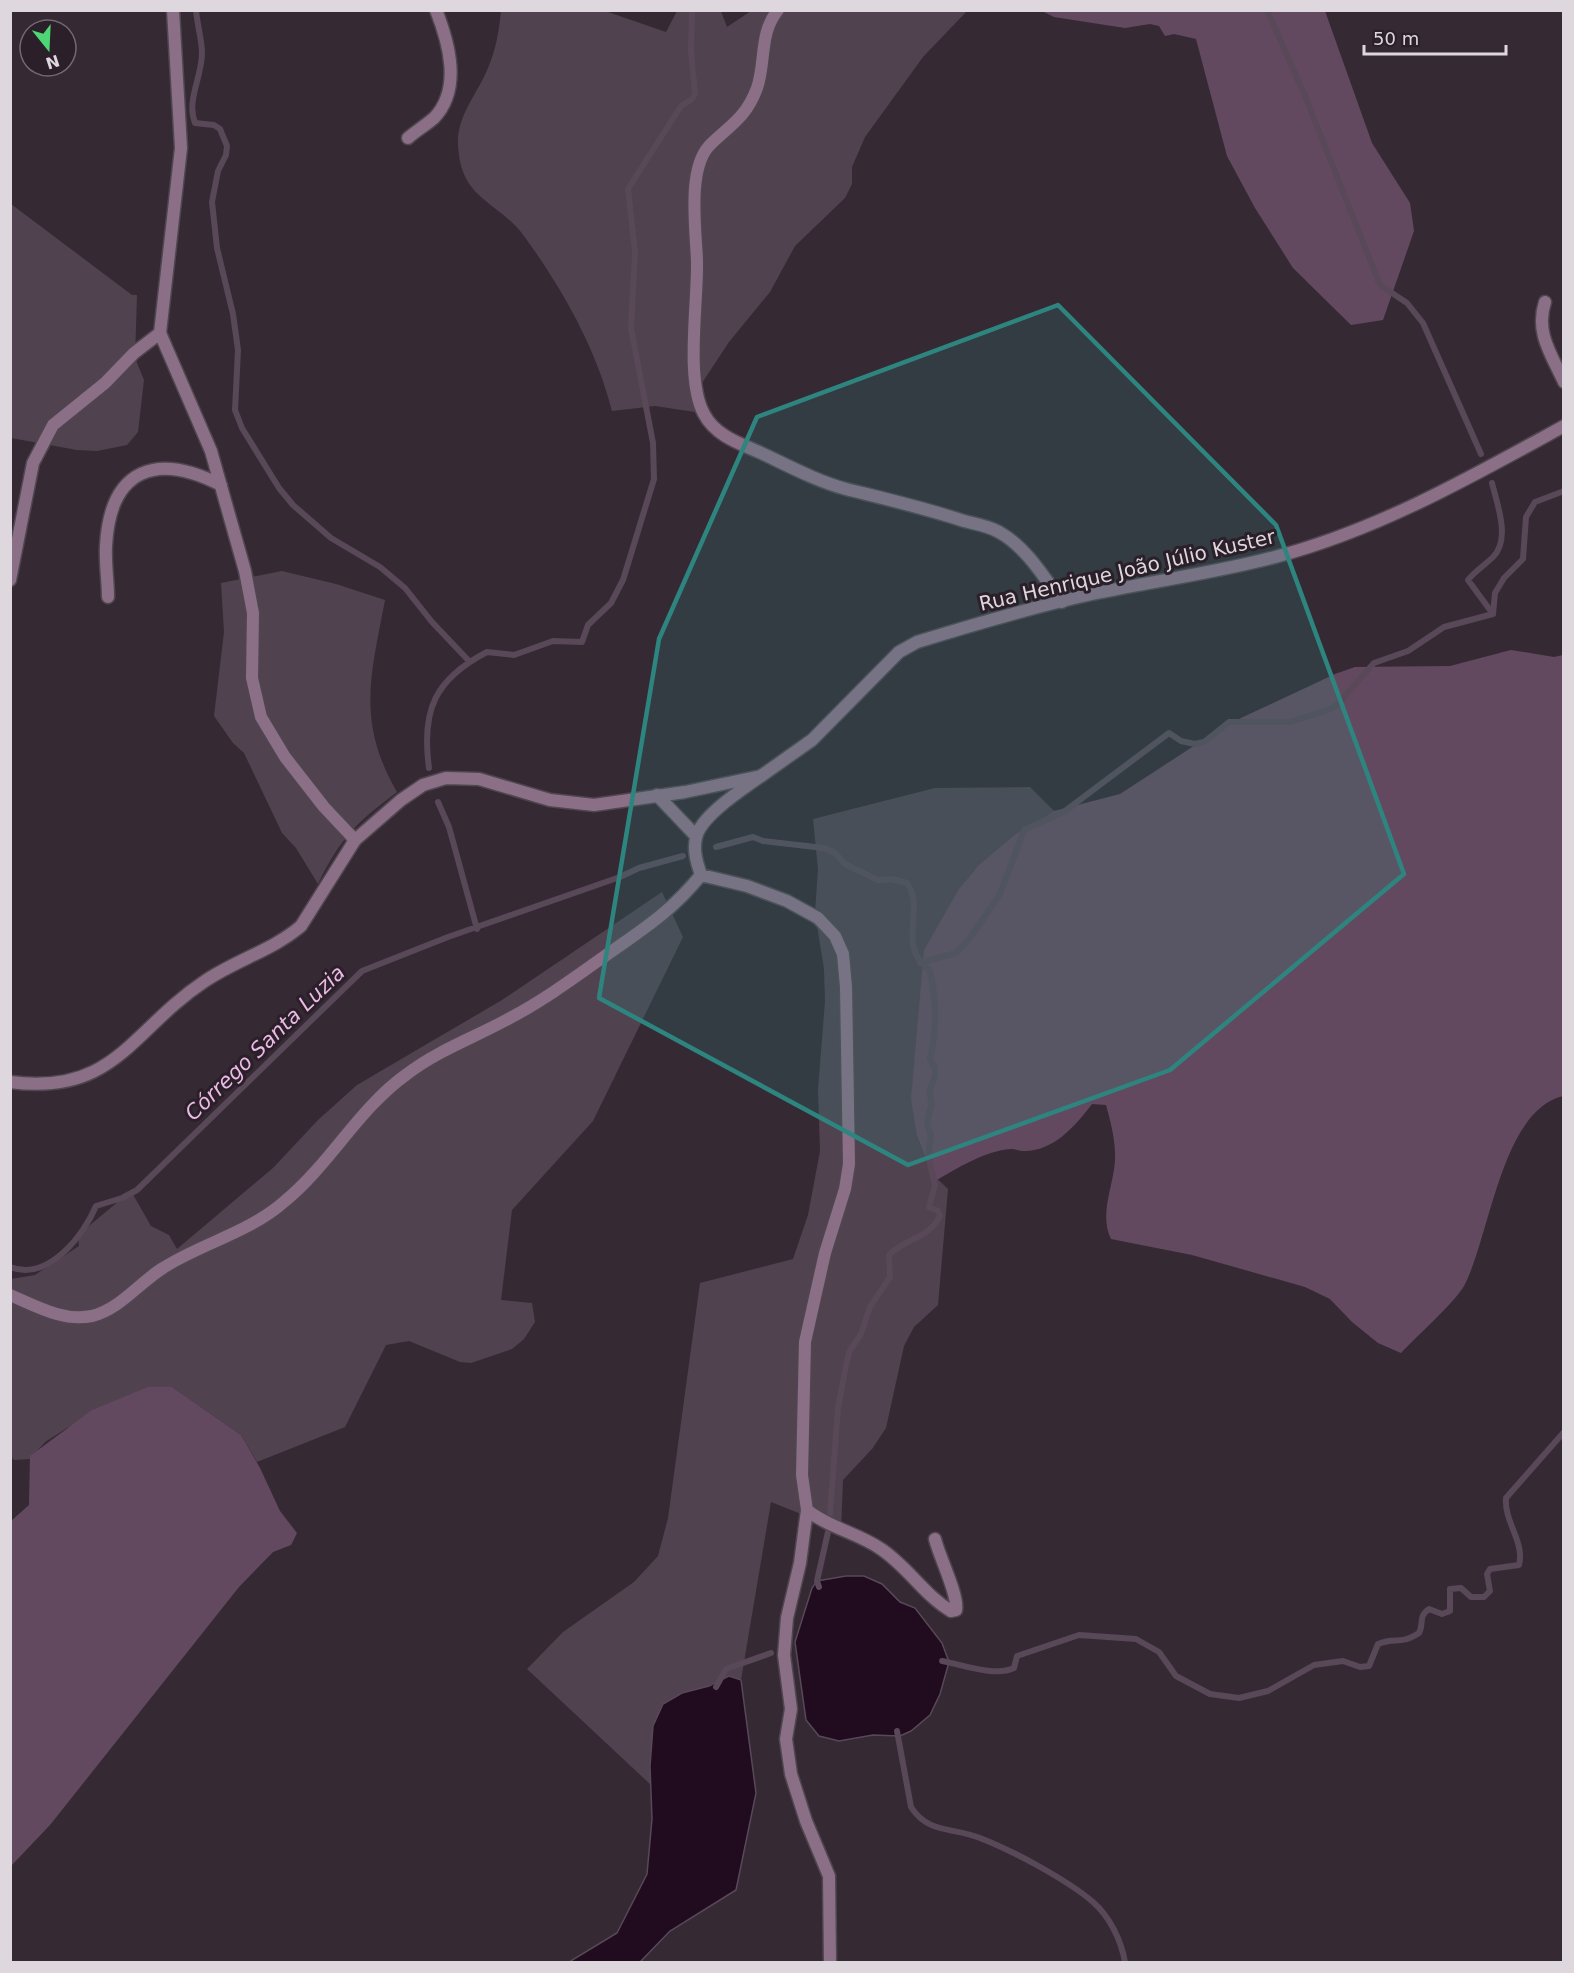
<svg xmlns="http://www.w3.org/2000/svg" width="1574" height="1973" font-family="'DejaVu Sans',sans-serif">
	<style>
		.green { fill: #51424f }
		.forest { fill: #634960 }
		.water { fill: #200b1f; stroke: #594858; stroke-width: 1.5 }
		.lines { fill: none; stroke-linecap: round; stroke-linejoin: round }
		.stream { stroke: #594858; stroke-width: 6 }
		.minor-casing { stroke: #50464f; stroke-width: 15 }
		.tertiary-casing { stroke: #50464f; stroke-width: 15 }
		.minor { stroke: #8a6f87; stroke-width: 12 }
		.tertiary { stroke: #8a6f87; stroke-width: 12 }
		.marked { fill: #2e857f; fill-opacity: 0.2; stroke: #2e857f; stroke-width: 4.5; stroke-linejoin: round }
		.labels { text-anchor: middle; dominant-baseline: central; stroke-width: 6; stroke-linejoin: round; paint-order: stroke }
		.street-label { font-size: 20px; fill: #dfd7de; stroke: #2b202a }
		.water-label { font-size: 21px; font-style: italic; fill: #ebbbe6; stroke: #2b202a }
	</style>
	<rect width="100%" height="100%" fill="#352a34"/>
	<path class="green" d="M501,11H605L666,32L677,11H721L727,27L751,11H967L923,57L865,137L852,167V184L845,198L795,246L770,292L729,342L698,389L695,412L655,406L612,411C596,348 562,288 524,236C496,199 460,200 458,144C457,115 478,93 488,68C496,49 499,31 501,11Z
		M11,204L132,295H137L135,358L144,380L138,432L127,445L97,451L77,450L11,438Z
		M282,571L336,584L385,600C371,675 356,721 397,792C356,823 341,837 318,884L296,848L282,833L244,753L233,743L214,716L224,632L221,583Z
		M1030,787L1054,811L1017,833L917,1136L931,1173L948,1189L938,1305L914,1327L904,1346L886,1428L872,1449L843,1480L841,1530L771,1502L741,1680L729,1676L709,1686L682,1693L650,1765L651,1785L527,1669L563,1632L634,1582L658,1556L668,1518L700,1283L793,1259L808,1215L820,1151L818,1090L825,1001L824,969L815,913L818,869L813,819L935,788Z
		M662,892L683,937L593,1121L512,1210L501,1300L532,1303L535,1322L524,1339L512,1349L471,1363L460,1362L409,1341L386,1345L345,1427L257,1462L241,1435L172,1387H148L67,1428L45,1442L30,1459L14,1460L11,1457V1279L35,1275L79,1246L78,1235L131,1191L151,1226L169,1235L177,1249L273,1168L318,1120L357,1085L502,1000Z"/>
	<path class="forest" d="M1042,11H1325L1372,143L1410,203L1414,231L1383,320L1351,325L1293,268L1255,208L1227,156L1196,39L1174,34L1165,36L1159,26L1150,24L1125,28L1054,17Z
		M1511,650L1554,657L1563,655V1096C1501,1111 1490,1237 1464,1286C1455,1302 1416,1337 1401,1353L1378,1343L1352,1322L1330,1299L1305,1287L1192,1255L1111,1239C1099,1214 1113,1188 1115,1161C1116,1142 1111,1123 1106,1105L1092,1104C1076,1125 1054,1151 1025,1151C1020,1151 1015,1149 1011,1149C985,1151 959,1167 937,1180L931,1173L917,1136L911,1099L924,950L959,889L979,865L1017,833L1054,811L1120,794L1226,725L1335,674L1355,667L1450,666Z
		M148,1387H172L241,1435L260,1468L280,1511L297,1533L291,1545L273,1552L239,1587L50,1825L11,1866V1521L29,1505L30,1456L92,1410Z"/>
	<path class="water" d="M846,1576H864L882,1584L900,1602L915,1608L942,1643L949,1662L940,1694L930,1715L911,1731L900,1736L873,1735L839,1741L819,1736L806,1720L795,1642L812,1588L817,1581Z
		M729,1676L741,1680L756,1793L736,1890L670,1931L640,1962H569L617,1933L647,1874L652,1819L650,1766L653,1726L663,1704L682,1693L709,1686Z"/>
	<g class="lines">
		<path class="stream" d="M196,10C197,24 202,40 202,53C202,77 186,101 195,123L214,125L220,129L227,146L226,155L218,171L212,202L217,248L233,314L238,350L235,410L242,428L279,488L293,505L331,538L380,567L405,588L432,622L469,661
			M1267,10L1305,96L1380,285L1407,303L1423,323L1481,454
			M1492,483C1497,504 1511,539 1493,557C1485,565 1475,571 1468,580L1493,614
			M1493,614L1495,593L1504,578L1523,559L1526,517L1535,502L1564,491
			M429,768C421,710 435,679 487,652L514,655L553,641L582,642L588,625L611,603L623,580L654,479L653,443L631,328L635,252L628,189L681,106L692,99L695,94L691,51L692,10
			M438,802L449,827L477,929
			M716,847L753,837L763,841L824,848L835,853L845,864L878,880L892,879L907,883C926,907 896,948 929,969C937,997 937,1031 930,1059L935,1068V1076L929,1092L932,1103L927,1123L931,1136L928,1156L935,1185L929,1207L938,1211L940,1216C930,1238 904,1239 889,1255L890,1277L870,1307L861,1334L849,1352L844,1376L838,1408L830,1514
			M920,963L956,953L970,938L1000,894L1024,830L1065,811L1169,733L1181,741L1195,744L1204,742L1229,722H1290L1328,710L1337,705L1374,663L1408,651L1444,627L1493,614
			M10,1267C48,1282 84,1235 96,1206L122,1198L137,1190L362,971L448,937L620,877L639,868L683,856
			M819,1587L817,1581L828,1532
			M942,1661C963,1665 995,1677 1014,1668L1017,1656L1079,1635L1136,1639L1159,1652L1176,1676L1210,1694L1239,1698L1268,1691L1314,1665L1343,1661L1360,1667L1369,1666L1378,1644C1396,1636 1399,1646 1419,1633C1424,1624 1418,1616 1429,1609L1442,1614L1450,1611V1589L1461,1588L1471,1597H1484L1490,1591L1487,1574L1490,1569L1519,1565C1525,1542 1504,1522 1506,1498L1564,1432
			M716,1687L726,1669L771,1653
			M897,1731L911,1807C928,1834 953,1827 980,1838C1013,1851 1066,1879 1093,1902C1110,1917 1121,1940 1125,1962"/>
		<defs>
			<path id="minor" d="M173,10L181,148L160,333L211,451L245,571L253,613L252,678L261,717L285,757L324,807L355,840
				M778,10C759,33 766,62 757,88C746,118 730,125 709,146C687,170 696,231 697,261C698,302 685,380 704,414C715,435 738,443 759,452C787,465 816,481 846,489C886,499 925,508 964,521C976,524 989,526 999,532C1026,547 1044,577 1062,602
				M408,138C416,131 426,125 434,118C462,89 449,43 436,10
				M1545,302C1535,332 1551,354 1564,382
				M10,580L33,463L53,425L105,383L134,353L160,333
				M108,597C108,581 105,563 106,546C110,468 157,452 221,485
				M657,795L696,836
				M701,875C697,863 693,851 696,838C700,816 743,789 761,776
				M10,1295C36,1306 63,1322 92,1316C119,1310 140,1282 163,1268C202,1243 249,1233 285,1201C331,1163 358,1109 407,1074C438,1050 476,1037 510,1018C544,1000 574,978 605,956C643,929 671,912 701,875L747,886L787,901L818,918L835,936L843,954L846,987L849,1164L845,1189L825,1253L805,1342L802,1475L807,1510L800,1563L787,1618L784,1655L791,1709L786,1739L791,1774L806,1821L829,1876L830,1962
				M807,1510C829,1528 858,1533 881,1549C908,1567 924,1595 951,1611L956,1610C959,1596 939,1556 935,1539"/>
			<path id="tertiary" d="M10,1082C115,1096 131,1030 205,981C236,960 273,950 301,926L355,840L401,800L423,785L446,778L479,779L550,800L594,805L685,792L761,776L812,740L899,652L917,642C975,624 1033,607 1092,594C1153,581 1215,573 1275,557C1378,530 1471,477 1564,426"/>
		</defs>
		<use href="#minor" class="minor-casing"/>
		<use href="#tertiary" class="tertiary-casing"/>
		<use href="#minor" class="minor"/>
		<use href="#tertiary" class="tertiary"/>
	</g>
	<path class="marked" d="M1058,305L1276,525L1404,874L1170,1070L908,1165L599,998L659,639L757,417Z"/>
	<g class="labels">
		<g class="street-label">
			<text transform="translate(1127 570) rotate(-13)">Rua Henrique João Júlio Kuster</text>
		</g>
		<g class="water-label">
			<text transform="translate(265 1043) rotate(-44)">Córrego Santa Luzia</text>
		</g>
	</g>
	<rect width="1574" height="1973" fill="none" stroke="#dfd7de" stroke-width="24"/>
	<g transform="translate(48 48) rotate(162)"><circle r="28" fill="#2b202a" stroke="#736972" stroke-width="1.5"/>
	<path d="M0-4.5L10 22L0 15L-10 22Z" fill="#4ed676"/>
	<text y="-9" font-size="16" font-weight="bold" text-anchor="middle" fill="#dfd7de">N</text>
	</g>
	<path d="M1364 45v9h142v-9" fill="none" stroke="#dfd7de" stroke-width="3"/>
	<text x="1373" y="45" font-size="18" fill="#dfd7de" stroke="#2b202a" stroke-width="4.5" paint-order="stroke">50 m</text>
</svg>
